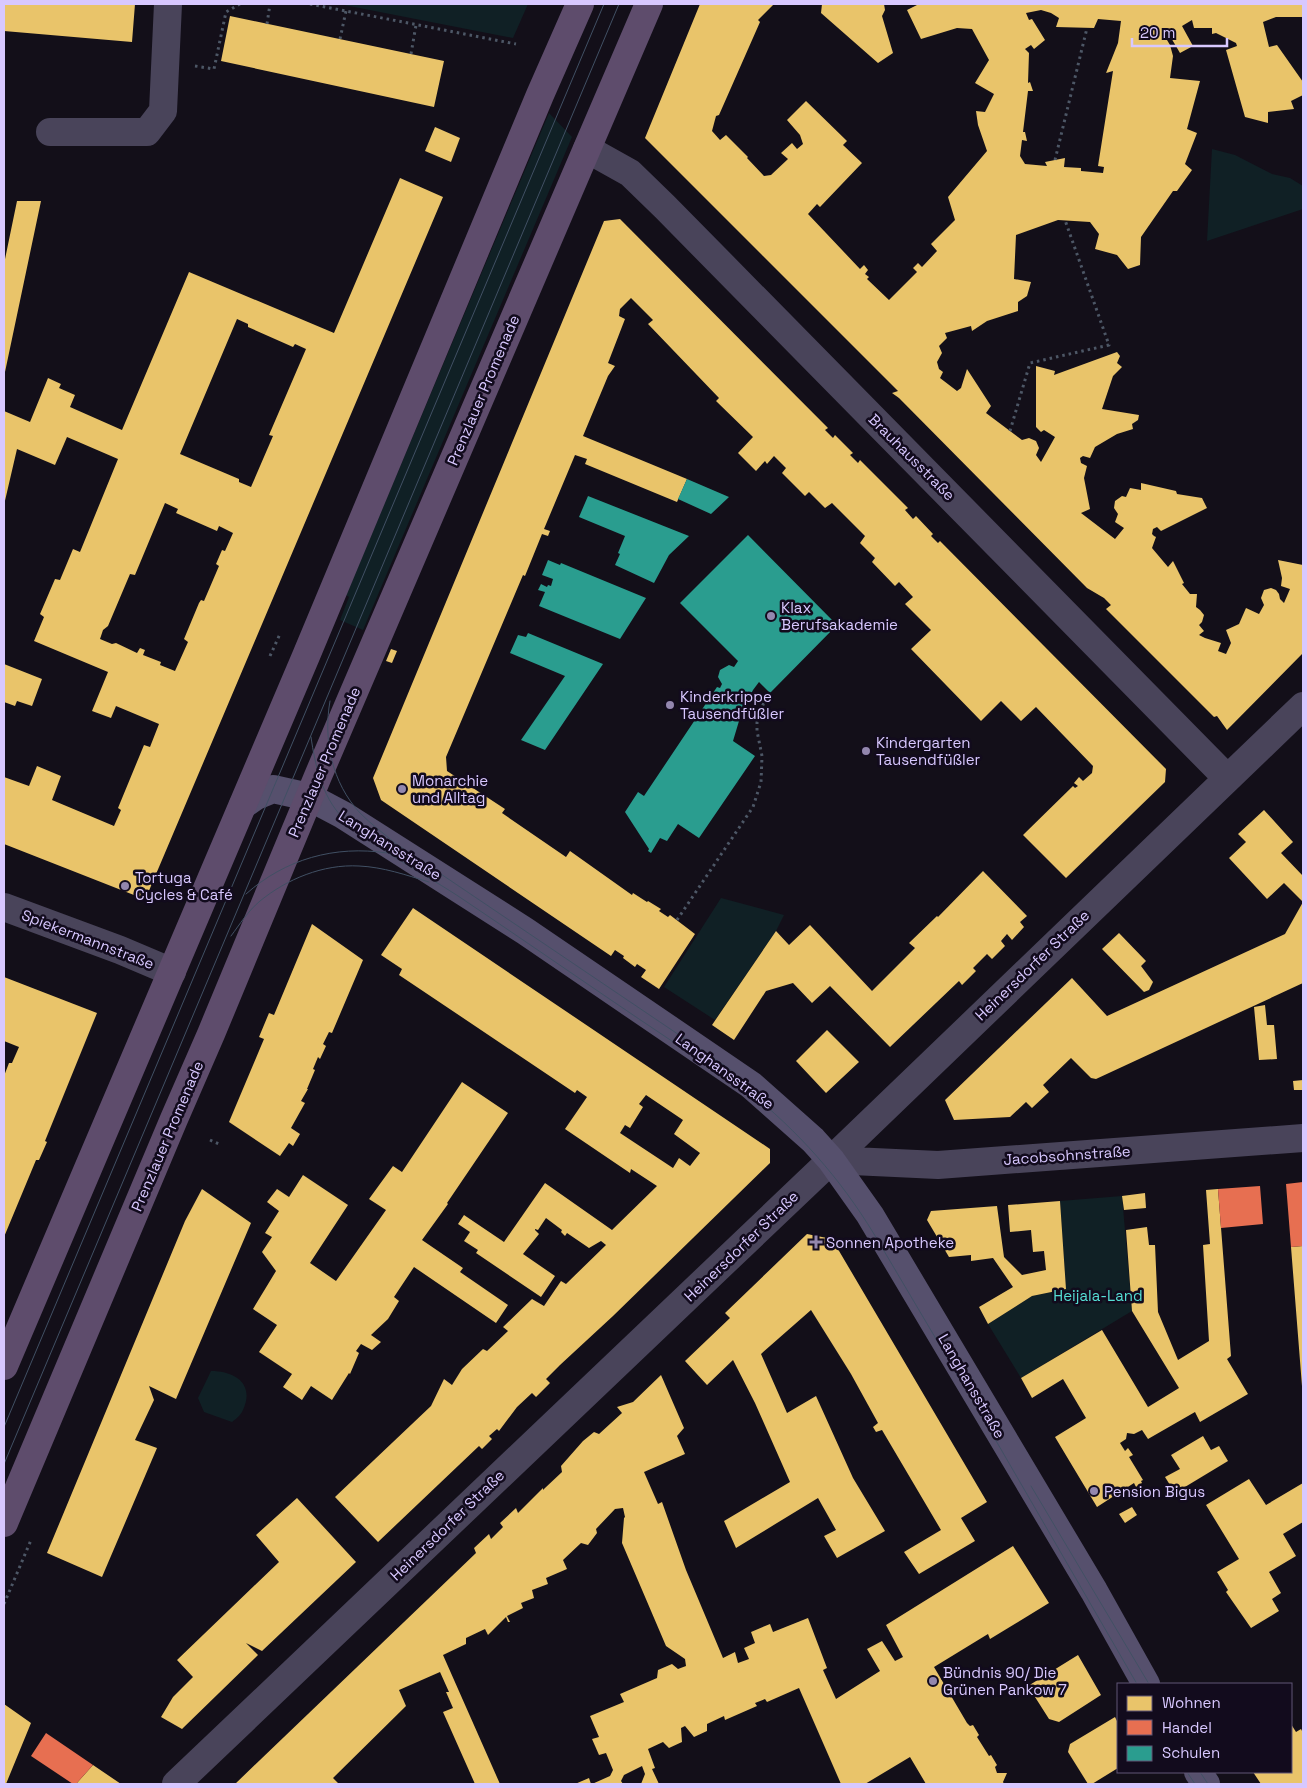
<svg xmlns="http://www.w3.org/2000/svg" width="1307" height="1788" font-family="'Space Grotesk',sans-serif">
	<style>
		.green { fill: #102025 }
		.homes { fill: #e9c46a; fill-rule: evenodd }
		.shops { fill: #e76f51 }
		.schools { fill: #2a9d8f }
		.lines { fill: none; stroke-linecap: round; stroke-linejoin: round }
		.path { stroke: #4d5766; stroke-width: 3; stroke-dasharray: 2.5 4; stroke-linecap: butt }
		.street { stroke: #49445a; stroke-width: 28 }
		.secondary { stroke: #56506d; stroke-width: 28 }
		.primary { stroke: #5e4c6c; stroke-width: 28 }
		.tram { stroke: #415064; stroke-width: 1 }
		.poi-dot { fill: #9387ae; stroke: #120b1d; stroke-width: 2 }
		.labels { text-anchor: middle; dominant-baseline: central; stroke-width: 5; stroke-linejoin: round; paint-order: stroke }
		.street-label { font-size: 15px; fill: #d8c8ff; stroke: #120b1d }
		.poi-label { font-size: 15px; fill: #d8c8ff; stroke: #120b1d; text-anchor: start }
		.park-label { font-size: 15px; fill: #55ded4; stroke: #120b1d }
	</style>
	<rect width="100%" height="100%" fill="#130f19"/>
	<path class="green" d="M339,4H528L513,38Z
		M549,113L572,137L363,630L340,620L349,597L346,595Z
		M1212,149L1235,155L1272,174L1290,178L1303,186V209L1207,241Z
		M721,898L784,915L776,931L715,1020L664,987Z
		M1122,1196L1132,1311L1021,1378L988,1324L1032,1296L1066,1289L1060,1201Z
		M211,1371C235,1371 255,1384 243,1410C241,1415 236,1419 232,1422L204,1412L198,1398Z"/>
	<path class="homes" d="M4,4H135L132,42L4,31Z
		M700,4H774L758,20L760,22L719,115L716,116L712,131L720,140L726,135L748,157L747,158L764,176L771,175L788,159L781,153L792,143L797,149L803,144L800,135L787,120L806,101L847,141L843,145L862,163L820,207L817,204L808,214L860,269L864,265L868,270L865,274L869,277L867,279L889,300L917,272L913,268L918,263L922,267L937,251L931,244L955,220L948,197L987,151L978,125L976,111L985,112L994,94L975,83L989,60L972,29L957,28L921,39L907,10L917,5V4H1303V17H1276L1263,22L1269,47L1277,45L1303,82V95L1291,101L1294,109L1268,112V123L1245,117L1226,50L1237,46L1236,43L1216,33L1212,34V28H1194L1192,20L1182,26L1193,46L1180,53L1170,36L1167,40L1170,45L1173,56L1170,78L1200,81L1187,129L1197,133L1185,164L1192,170L1177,191H1173L1141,237L1140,265L1128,269L1117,255L1095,249L1099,234L1090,222L1058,220L1016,235L1014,279L1031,282L1027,296L1018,302V311L987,321L972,331L971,326L945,333L947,338L939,346L942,353L937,362L939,369L943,372L940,378L957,391L961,388L967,369L991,406L986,413L1022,440L1029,438L1036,441L1039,448L1036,455L1041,462L1055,437L1044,430L1041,432L1036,427V366L1055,371L1054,375L1117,352L1120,356L1117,363L1122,367L1113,376L1102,409L1139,415L1138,420L1132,424L1133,429L1117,434L1095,447L1090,458L1083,456L1080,458L1081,463L1087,466L1084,478L1090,509L1081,513L1115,539L1124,528L1115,522L1118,514L1114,508L1115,501L1122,496L1126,497L1130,488L1141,490V483L1176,491L1177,494L1202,498L1207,508L1161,531L1157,527L1153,529L1152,534L1154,536L1156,537L1152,548L1168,567L1173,561L1184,583L1182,584L1190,594H1197L1196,607L1200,610L1204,615L1202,622L1199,625L1204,631L1199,635L1205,638L1221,643L1218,651L1226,654L1231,643L1226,630L1239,624L1246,608L1259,614L1264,605L1261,598L1264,590L1271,588L1276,590L1279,594L1280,599L1284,603L1290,589L1281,586L1282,578L1278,560L1303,565V653L1227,730L1217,716L1214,717L1106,609L1111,605L1104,598L1087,588L899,398L892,393L898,391L645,138ZM1041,10L1051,13L1059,18L1056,27L1094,28L1098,19L1121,21L1118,43L1106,73L1113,71L1098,166L1104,167L1103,173L1081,171V168L1064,167L1065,158L1045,162L1047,166L1025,164L1020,156L1022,140L1027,141L1025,132H1023L1028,91H1033L1030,82L1028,83L1029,53L1025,49L1031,45L1034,49L1045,40L1032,19L1029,20L1026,13Z
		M822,4H884L885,10L882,16L893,53L878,63L821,13Z
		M230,16L444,61L434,107L221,61Z
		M435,127L460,138L451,162L425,151Z
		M400,178L443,197L148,893L139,897L4,844V777L29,786L37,766L61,776L52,800L114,826L121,810L118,808L144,745L150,747L159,724L116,706L111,718L92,711L108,672L34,641L44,617L40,614L55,579L60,580L73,549L80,552L118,459L67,437L55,465L17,449L4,505V411L30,422L48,378L61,384L59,388L75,395L70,407L122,430L189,272L334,333ZM237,319L248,324V327L293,347L295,344L306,349L269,435L273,436L251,487L239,482V479L180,454ZM165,503L178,509L176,513L217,531L219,526L233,533L225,551L222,550L216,564L219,566L204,601L201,600L199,603L184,639L188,642L175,671L160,665L161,662L143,655L145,650L140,648L137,653L116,643L112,644L100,639L103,630L108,626L130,574L135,575Z
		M17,201H41L5,372L4,264Z
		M620,219L828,428L825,430L833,438L835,435L853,453L850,455L858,463L860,460L908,508L905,510L913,519L916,516L933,534L931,536L938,543L940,541L1166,769L1165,782L1066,878L1023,835L1073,786L1075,788L1078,786L1074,783L1079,777L1083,781L1092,773L1093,766L1036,707L1021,721L1001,701L981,721L911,649L931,630L905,604L913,597L899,582L895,586L872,562L875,558L860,543L865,536L832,503L825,508L809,492L805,496L782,473L786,468L774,456L767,464L765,461L756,471L738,453L753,437L716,401L719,398L648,324L653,320L631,298L620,309L619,316L625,319L608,363L615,366L608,376L583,436L687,479L677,502L585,464L587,459L575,455L544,529L550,531L548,536L542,534L525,576L523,575L446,757L447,771L505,809L502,813L566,857L570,851L632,895L633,893L647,902L648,901L661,909L659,911L668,917L670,915L695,934L659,989L641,977L646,970L637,964L635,967L623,958L624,956L615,950L611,956L381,800L373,778L604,221Z
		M391,649L397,651L392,663L386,661Z
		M4,664L42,679L32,706L17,701L15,706L4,702Z
		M1264,810L1293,842L1281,853L1303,876V983L1096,1079L1091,1078L1071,1058L1043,1085L1049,1092L1032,1108L1026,1102L1010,1117L954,1120L945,1100L1072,978L1107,1016L1285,934L1303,902L1284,883L1267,899L1229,858L1246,842L1238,834Z
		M983,871L1027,916L1020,922L1024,927L1012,940L1007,934L1001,941L1005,946L992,959L987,954L973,968L976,971L962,985L959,981L890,1047L830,986L812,1003L793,983L766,991L734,1040L712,1025L776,931L789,945L810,925L872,991L915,948L909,943L937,916L938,917Z
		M413,908L770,1149V1163L613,1316L560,1365L546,1379L550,1383L536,1397L532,1393L517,1407L499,1431L497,1429L489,1436L492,1439L482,1449L479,1446L378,1542L335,1497L431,1406L444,1379L452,1385L462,1369L483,1349L487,1351L508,1331L503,1327L532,1299L544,1306L561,1281L566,1284L606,1245L601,1241L589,1248L567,1233L565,1236L561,1232L562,1230L546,1218L538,1230L535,1229V1230L539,1234L523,1254L555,1276L541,1297L476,1253L478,1250L464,1241L470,1232L458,1224L464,1215L504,1242L545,1183L612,1230L657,1186L631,1169L630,1173L565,1129L587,1097L577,1090L575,1093L399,975L402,969L381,955ZM646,1095L683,1120L674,1134L700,1153L690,1166L679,1158L673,1168L620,1133L625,1125L630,1128L643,1107L639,1104Z
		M312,924L363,960L332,1033L329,1032L323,1044L326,1046L320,1059L318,1057L313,1069L315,1070L307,1089H308L301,1101L305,1103L291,1128L300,1134L293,1146L289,1143L280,1156L229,1122L264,1039L259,1037L269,1013L274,1015Z
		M1119,933L1146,961L1141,966L1153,982L1149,990L1144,992L1102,949Z
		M4,977L97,1013L45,1141L47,1142L39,1160H36L4,1237V1076L9,1063H12L19,1047L4,1041Z
		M1265,1005L1267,1025H1274L1277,1059L1259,1060L1254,1007Z
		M827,1030L859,1062L826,1093L796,1061Z
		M1303,1080V1090H1294L1293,1081Z
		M462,1082L508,1113L447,1203L448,1204L422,1240L463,1268L460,1272L508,1305L496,1323L414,1267L394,1297L399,1301L388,1319L371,1335L381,1342L372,1350L361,1344L356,1351L359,1353L350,1374L349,1373L332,1400L311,1386L302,1400L283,1387L292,1374L259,1352L277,1325L253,1309L276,1271L262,1252L272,1237L265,1233L279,1211L267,1202L277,1189L289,1197L303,1175L348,1205L310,1263L336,1281L386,1210L369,1199L393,1166L402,1172Z
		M202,1189L251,1223L176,1399L149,1386L154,1400L135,1440L157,1448L102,1577L47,1553L185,1221Z
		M1218,1189L1231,1356L1227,1359L1248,1394L1200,1422L1195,1412L1148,1439L1142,1430L1134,1434L1127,1433L1126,1439L1120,1443L1125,1451L1128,1448L1133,1455L1129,1457L1143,1480L1141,1481L1142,1483L1136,1487L1134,1483L1097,1507L1055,1437L1086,1418L1063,1379L1032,1398L1021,1378L1102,1330L1148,1407L1179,1388L1132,1311L1126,1230L1147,1227L1149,1245H1155L1158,1312L1178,1360L1209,1341L1203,1245L1210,1244L1206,1190Z
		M1145,1193L1146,1208L1124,1210L1122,1196Z
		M1060,1201L1066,1289L1032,1296L988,1324L979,1307L1013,1287L993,1258L971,1261V1255L949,1257L927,1220L931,1211L997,1206L1004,1257L1022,1275L1046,1270L1044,1251L1033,1252L1031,1230L1010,1232L1008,1205Z
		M807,1234L832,1239L987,1502L961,1518L975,1541L919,1574L904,1552L941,1530L882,1430L876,1432L873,1427L878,1423L851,1374L811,1310L761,1354L787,1413L816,1396L853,1478L885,1531L837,1558L824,1536L836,1530L818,1498L736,1548L724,1521L790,1482L755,1403L733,1360L707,1385L685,1361L730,1318L725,1313Z
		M1303,1246V1386H1302L1291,1247Z
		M661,1375L684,1428L677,1436L685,1454L644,1472L658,1504L662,1502L686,1570L723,1658L735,1652L738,1663L749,1659L744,1648L755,1643L751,1632L770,1624L773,1632L808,1618L827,1668L823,1670L836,1699L880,1671L867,1649L882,1641L895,1661L903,1657L886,1625L1013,1546L1049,1603L990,1639L988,1634L934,1667L967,1723L970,1726L973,1725L979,1735L977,1737L989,1756L991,1755L997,1765L995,1767L997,1773H1007L1003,1782L1004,1784H926L910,1757L865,1784H841L799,1688L767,1702L765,1699L755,1703L757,1706L725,1720L724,1716L707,1724V1731L694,1737L685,1726L681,1728L682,1742L669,1748L663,1742L648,1749L655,1768L652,1769L659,1784H641L645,1774L642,1766L624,1775L621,1781L623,1784H592L610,1776L613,1770L606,1753L599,1755L592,1739L599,1737L590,1716L624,1702L620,1694L657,1678L658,1670L672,1664L678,1669L686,1666L685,1659L666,1646L622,1543L624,1518L625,1517L623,1508L615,1509L596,1529L597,1533L588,1545L581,1543L563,1560L567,1569L546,1578L548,1584L532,1590L534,1598L521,1603L523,1608L507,1616L510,1622H508L506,1617L488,1635L485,1629L466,1638V1644L443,1655L500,1784H475L443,1712L453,1708L446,1692H449L440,1672L399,1690L406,1706L333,1778L339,1784H235L476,1553L474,1548L489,1534L491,1539L503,1527L500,1523L516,1508L518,1513L543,1488V1490L545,1488L562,1472L561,1466L583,1441L594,1432L599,1434L622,1413L617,1407L633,1402Z
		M1203,1436L1211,1450L1219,1446L1228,1461L1175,1493L1165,1477L1180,1469L1171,1455Z
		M1249,1479L1266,1505L1303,1483V1522L1283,1534L1296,1556L1269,1572L1281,1593L1272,1599L1279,1611L1251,1628L1226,1592L1228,1590L1217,1572L1239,1559L1206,1505Z
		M297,1498L356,1562L262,1651L246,1643L258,1655L182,1729L161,1717L173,1697L193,1677L177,1660L279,1562L256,1535Z
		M1132,1507L1137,1515L1125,1523L1119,1514Z
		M1078,1655L1101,1695L1059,1722L1049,1719L1028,1686Z
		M4,1704L31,1723L6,1784H4Z
		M1115,1717L1118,1723V1768L1092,1784H1088L1068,1752L1070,1744Z
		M1291,1724L1296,1732L1301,1729L1303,1733V1784H1261L1253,1772H1291Z
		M93,1765L121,1784H76Z
		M589,1778L591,1784H575Z"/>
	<path class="shops" d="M1303,1182V1246L1291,1247L1286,1184Z
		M1260,1186L1263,1224L1221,1228L1218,1189Z
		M46,1733L93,1765L76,1784H73L31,1756Z"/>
	<path class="schools" d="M687,479L729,497L711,514L678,499Z
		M588,496L689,536L669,555L654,583L615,565L620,554L618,553L625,536L579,517Z
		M748,535L837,625L770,693L759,682L753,690L742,711L733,741L755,756L699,838L678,824L667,841L660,838L651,853L648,851L649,849L625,812L638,792L644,796L717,687L720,688L722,684L718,677L720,670L729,665L734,667L738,661L680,603Z
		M548,560L560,565L561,563L646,598L620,639L539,606L545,592L538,590L541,584L547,587L548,585L551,586L553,579L542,575Z
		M528,633L603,664L545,750L521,740L565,676L510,653L518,635L526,637Z"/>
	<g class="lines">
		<path class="path" d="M310,4L516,44
			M267,24L270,4
			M340,39L346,11
			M411,54L416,25
			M195,66L214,69L226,12L240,4
			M1055,160L1087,28
			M1010,431L1030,363L1109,345L1065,220
			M270,656L280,634
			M677,920L753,807L761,782L762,756L757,731V722L765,699
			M210,1140L221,1145
			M4,1604L31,1540"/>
		<path class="street" d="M50,132H147L163,111L168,4
			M587,149L630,173L665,207L1227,778
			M4,907L120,950L172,972
			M831,1160L938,1165L1303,1138
			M176,1784L826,1165L1303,706"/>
		<path class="secondary" d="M243,805L256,796L273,789L309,797L343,815L525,931L751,1085L813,1140L831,1160L870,1215L1094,1591L1146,1684
			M1198,1772L1206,1784"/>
		<path class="primary" d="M4,1366L306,656L540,95L580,4
			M4,1523L174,1119L211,1034L318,776L649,4"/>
		<path class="tram" d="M330,701C323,740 332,783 360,813C371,824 383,833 395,843L731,1070
			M311,737C315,765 322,796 342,817C373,849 426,874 464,900C558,963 651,1029 747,1090C798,1131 840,1178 874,1234L984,1420L1137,1684
			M246,894C285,859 335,845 387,853
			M231,936C240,924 248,911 260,901C287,879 323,864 359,866C383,867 406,875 429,882
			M4,1427L604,4
			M4,1464L619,4
			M1031,1486L1149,1684
			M1187,1772L1195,1784
			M1200,1772L1208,1784"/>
	</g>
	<g class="poi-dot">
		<circle cx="771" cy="616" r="5"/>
		<circle cx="670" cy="705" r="5"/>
		<circle cx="866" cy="751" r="5"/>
		<circle cx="402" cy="789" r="5"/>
		<circle cx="125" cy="886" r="5"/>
		<path d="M813.5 1234.5h5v5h5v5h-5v5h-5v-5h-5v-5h5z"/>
		<circle cx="1094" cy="1491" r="5"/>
		<circle cx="933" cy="1681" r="5"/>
	</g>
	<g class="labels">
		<g class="street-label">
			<text transform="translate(483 390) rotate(-67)">Prenzlauer Promenade</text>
			<text transform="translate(912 457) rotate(45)">Brauhausstraße</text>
			<text transform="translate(324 762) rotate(-67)">Prenzlauer Promenade</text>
			<text transform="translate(390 845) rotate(32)">Langhansstraße</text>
			<text transform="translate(88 939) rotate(21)">Spiekermannstraße</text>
			<text transform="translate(1032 965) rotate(-44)">Heinersdorfer Straße</text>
			<text transform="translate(725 1071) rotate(36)">Langhansstraße</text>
			<text transform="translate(167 1136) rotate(-67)">Prenzlauer Promenade</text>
			<text transform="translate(1067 1155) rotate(-4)">Jacobsohnstraße</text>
			<text transform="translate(741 1246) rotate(-44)">Heinersdorfer Straße</text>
			<text transform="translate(972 1386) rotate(60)">Langhansstraße</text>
			<text transform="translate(447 1525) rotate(-44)">Heinersdorfer Straße</text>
		</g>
		<g class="poi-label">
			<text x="781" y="607">Klax<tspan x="781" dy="17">Berufsakademie</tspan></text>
			<text x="680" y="696">Kinderkrippe<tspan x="680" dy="17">Tausendfüßler</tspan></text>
			<text x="876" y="742">Kindergarten<tspan x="876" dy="17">Tausendfüßler</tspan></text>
			<text x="412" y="780">Monarchie<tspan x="412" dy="17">und Alltag</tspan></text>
			<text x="135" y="877">Tortuga<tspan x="135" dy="17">Cycles &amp; Café</tspan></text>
			<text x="826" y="1242">Sonnen Apotheke</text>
			<text x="1104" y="1491">Pension Bigus</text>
			<text x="943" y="1672">Bündnis 90/ Die<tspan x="943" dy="17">Grünen Pankow 7</tspan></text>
		</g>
		<g class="park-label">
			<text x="1098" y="1295">Heijala-Land</text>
		</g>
	</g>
	<rect width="1307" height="1788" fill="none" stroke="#d8c8ff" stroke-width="10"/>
	<rect x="1117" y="1683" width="175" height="90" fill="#120b1d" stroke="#615777"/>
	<rect x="1127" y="1696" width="25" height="15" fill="#e9c46a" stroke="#615777"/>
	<text x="1162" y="1708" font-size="15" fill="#d8c8ff">Wohnen</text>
	<rect x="1127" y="1720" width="25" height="15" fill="#e76f51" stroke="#615777"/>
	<text x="1162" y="1733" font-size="15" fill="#d8c8ff">Handel</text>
	<rect x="1127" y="1746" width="25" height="15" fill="#2a9d8f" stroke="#615777"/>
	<text x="1162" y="1758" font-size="15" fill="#d8c8ff">Schulen</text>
	<path d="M1132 38v8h95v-8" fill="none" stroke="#d8c8ff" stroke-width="2.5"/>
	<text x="1140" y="38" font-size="15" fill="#d8c8ff" stroke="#120b1d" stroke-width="4" paint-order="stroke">20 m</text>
</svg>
